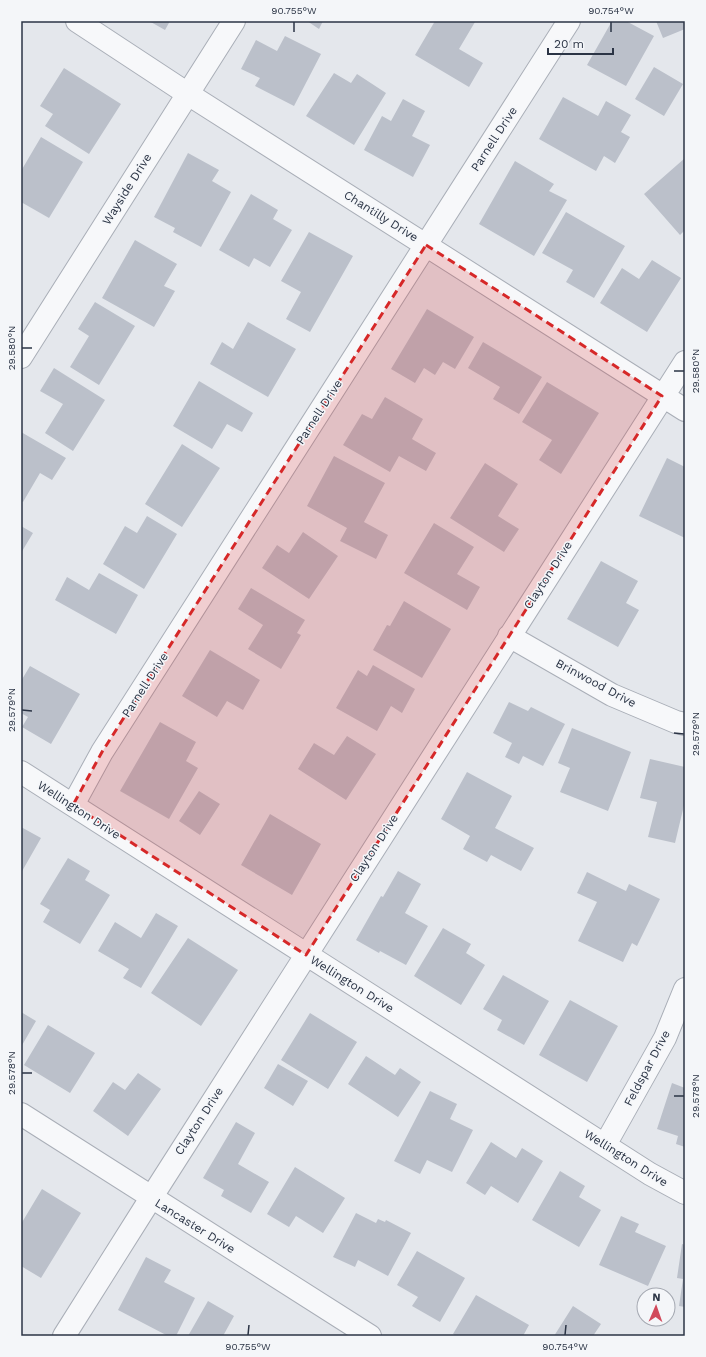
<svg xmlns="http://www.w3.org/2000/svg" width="706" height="1357" font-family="'Work Sans',sans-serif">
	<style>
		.building { fill: #bbc0ca }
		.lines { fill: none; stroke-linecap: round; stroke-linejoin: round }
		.minor-casing { stroke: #a9aeb7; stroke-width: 24 }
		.minor { stroke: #f7f8fa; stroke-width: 22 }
		.marked { fill: #d62828; fill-opacity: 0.2; stroke: #d62828; stroke-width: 3; stroke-dasharray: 8 5; stroke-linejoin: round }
		.ticks { fill: none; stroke: #2b3445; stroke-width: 1.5 }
		.labels { text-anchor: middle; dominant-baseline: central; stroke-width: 3; stroke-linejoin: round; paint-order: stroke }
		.street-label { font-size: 12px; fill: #2b3445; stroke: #f4f6f9 }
		.neatline { fill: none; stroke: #2b3445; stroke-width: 1.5 }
		.ticks-label { font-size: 10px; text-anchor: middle; fill: #2b3445 }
	</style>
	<rect width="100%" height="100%" fill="#e4e7ec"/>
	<path class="building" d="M149,21H170L165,30Z
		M307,21H323L319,29Z
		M435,21L475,22L459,49L483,63L469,87L415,55Z
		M612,21H626L654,36L626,86L587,65Z
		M656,21H685V29L663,38Z
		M285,36L321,54L294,106L255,86L260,78L241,69L256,40L277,51Z
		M654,67L683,84L664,116L635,99Z
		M64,68L121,104L89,154L45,126L53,114L40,106Z
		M334,73L351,83L357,74L386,93L354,145L306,116Z
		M563,97L598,116L606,101L631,115L621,132L630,137L615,163L604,156L596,171L539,139Z
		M403,99L425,111L412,136L430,145L413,177L364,150L382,116L391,121Z
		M41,137L83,162L49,218L21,202V171Z
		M188,153L219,170L212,181L231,192L201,247L173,232L175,228L154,217Z
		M685,158V230L680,235L644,194Z
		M515,161L554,184L549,191L567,200L534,256L479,224Z
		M251,194L278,210L273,219L292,230L270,267L254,258L249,267L219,250Z
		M566,212L625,246L594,298L566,282L573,270L542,253Z
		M309,232L353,256L310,332L286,319L301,292L281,281Z
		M135,240L177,264L164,286L175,291L154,327L102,298Z
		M652,260L681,278L647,332L600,303L622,268L639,279Z
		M95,302L135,326L99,385L70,367L89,336L78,329Z
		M427,309L474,337L455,369L443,362L435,375L424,368L415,383L391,369Z
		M248,322L296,349L268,397L210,364L222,342L233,349Z
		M483,342L542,377L519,414L493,399L500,387L468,368Z
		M54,368L105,400L73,451L45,433L63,404L40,391Z
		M199,381L253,413L242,432L227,424L212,449L173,426Z
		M547,382L599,413L561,474L539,460L552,440L522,422Z
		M385,397L423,419L412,439L436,453L426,471L399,456L390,472L343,445L362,414L372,419Z
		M21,432L66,458L52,480L40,473L23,502L21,501Z
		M182,444L220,468L182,527L145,504Z
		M334,456L385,483L364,522L388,535L376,559L340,541L347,528L307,506Z
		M667,458L685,467V538L639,516Z
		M485,463L518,484L498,516L519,529L504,552L450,518Z
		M147,516L177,534L144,589L103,564L125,526L137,533Z
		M434,523L474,547L457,574L480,587L467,610L404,573Z
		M21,526L33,533L21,553Z
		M303,532L338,556L309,599L262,568L277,545L289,553Z
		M601,561L638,581L626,603L639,610L618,647L567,619Z
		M99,573L138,595L116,634L55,600L67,577L89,590Z
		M251,588L305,620L297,633L301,635L281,669L248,649L263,625L238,609Z
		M404,601L451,629L422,678L373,650L387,625L390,626Z
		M210,650L260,680L243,710L227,701L217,717L182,696Z
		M373,665L415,689L402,713L391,706L377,731L336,708L358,670L367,676Z
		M30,666L80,694L51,744L22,727L28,717L21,713V681Z
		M509,702L528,711L531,707L565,724L543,766L523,756L519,764L505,757L512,743L493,733Z
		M160,722L196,742L186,761L198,768L169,819L120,791Z
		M572,728L631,752L608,811L560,792L570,768L558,763Z
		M347,736L376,754L346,800L298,769L314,743L334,755Z
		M650,759L685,767V801L675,843L648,837L657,802L640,798Z
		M467,772L512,796L495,828L534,848L521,871L491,855L487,862L463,849L470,836L441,819Z
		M199,791L220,804L200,835L179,821Z
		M270,814L321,844L292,895L241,865Z
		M21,827L41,838L21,873Z
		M68,858L90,871L85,880L110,895L80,944L43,922L50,910L40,904Z
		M398,871L421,884L405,913L428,926L406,965L380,951L379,953L356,940L381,896L383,897Z
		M587,872L626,891L629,884L660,899L637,946L632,943L623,962L578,941L597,902L577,893Z
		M156,913L178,926L141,988L123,978L129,969L98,951L115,922L141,938Z
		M443,928L471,944L466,953L485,965L461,1005L414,976Z
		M188,938L238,970L201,1026L151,993Z
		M503,975L549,1001L524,1045L497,1030L502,1020L483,1009Z
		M570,1000L618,1026L587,1082L539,1055Z
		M21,1012L36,1021L21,1047Z
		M310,1013L357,1042L328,1089L281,1060Z
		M48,1025L95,1053L70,1093L24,1065Z
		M366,1056L395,1075L400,1068L421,1082L398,1117L348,1084Z
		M278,1064L308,1081L293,1106L264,1088Z
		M138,1073L161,1089L128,1136L93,1111L113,1082L125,1090Z
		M672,1083L685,1088V1147L676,1144L678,1136L657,1129Z
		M430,1091L457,1104L450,1119L473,1130L452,1172L427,1160L420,1174L394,1161Z
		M236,1122L255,1133L238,1164L269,1182L251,1213L221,1196L224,1190L203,1178Z
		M491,1142L516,1158L522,1148L543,1161L518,1203L491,1186L485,1195L466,1183Z
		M295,1167L345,1198L323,1233L296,1216L289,1227L267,1214Z
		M560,1171L585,1186L579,1197L601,1210L579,1247L532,1220Z
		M42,1189L81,1213L41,1278L21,1266V1224Z
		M356,1213L376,1223L378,1219L385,1222L386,1220L411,1233L388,1276L358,1260L355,1267L333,1257Z
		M621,1216L639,1224L635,1232L666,1246L648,1286L599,1265Z
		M682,1244L685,1245V1307L679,1306L683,1279L677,1278Z
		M417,1251L465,1278L440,1322L412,1306L418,1297L397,1285Z
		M146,1257L171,1270L164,1282L195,1298L176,1336H168L118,1310Z
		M476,1295L529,1325L523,1336H456L453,1334Z
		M208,1301L234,1316L223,1336H188Z
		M573,1306L601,1324L593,1336H554Z"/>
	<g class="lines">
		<defs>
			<path id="minor" d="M77,21L188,94L685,410
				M21,357L234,21
				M509,636L612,695L676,722L685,724
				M21,772L650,1174L685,1193
				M73,805L102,752L569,21
				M21,1114L370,1336
				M605,1145L665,1038L685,989
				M64,1336L151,1198L685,362"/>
		</defs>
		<use href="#minor" class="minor-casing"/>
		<use href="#minor" class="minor"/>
	</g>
	<path class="marked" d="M426,245L662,396L306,955L73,805L102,752Z"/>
	<path class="ticks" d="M294,32V22M611,32V22M22,348H32M674,371H684M22,710L32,711M674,733L684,734M22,1073H32M674,1096H684M248,1335L249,1325M565,1335L566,1325"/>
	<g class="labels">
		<g class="street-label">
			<text transform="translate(494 139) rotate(-57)">Parnell Drive</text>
			<text transform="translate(127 189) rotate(-58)">Wayside Drive</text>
			<text transform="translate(381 216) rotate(32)">Chantilly Drive</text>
			<text transform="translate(319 412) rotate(-57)">Parnell Drive</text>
			<text transform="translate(548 575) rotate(-57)">Clayton Drive</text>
			<text transform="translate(596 683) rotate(28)">Brinwood Drive</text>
			<text transform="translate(145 685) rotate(-57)">Parnell Drive</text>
			<text transform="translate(79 810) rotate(33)">Wellington Drive</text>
			<text transform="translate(374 848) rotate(-57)">Clayton Drive</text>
			<text transform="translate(352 984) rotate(32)">Wellington Drive</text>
			<text transform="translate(647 1068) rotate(-62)">Feldspar Drive</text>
			<text transform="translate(199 1121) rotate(-57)">Clayton Drive</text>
			<text transform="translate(626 1158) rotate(32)">Wellington Drive</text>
			<text transform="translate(195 1226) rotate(32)">Lancaster Drive</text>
		</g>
	</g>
	<rect width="706" height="1357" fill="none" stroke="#f4f6f9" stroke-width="44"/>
	<g transform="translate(656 1307) rotate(2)"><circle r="19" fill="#f4f6f9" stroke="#a4a8b1"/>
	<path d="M0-3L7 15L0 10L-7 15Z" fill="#d1495b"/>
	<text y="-6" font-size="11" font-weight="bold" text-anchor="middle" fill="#2b3445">N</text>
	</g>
	<path d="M548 48v6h65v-6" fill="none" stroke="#2b3445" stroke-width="2"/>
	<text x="554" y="48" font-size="12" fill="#2b3445" stroke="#f4f6f9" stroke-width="3" paint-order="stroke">20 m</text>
	<rect x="22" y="22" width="662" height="1313" class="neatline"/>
	<g class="ticks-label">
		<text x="294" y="14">90.755°W</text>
		<text x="611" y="14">90.754°W</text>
		<text transform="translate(11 348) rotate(-90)" y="4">29.580°N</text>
		<text transform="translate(695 371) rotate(-90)" y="4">29.580°N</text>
		<text transform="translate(11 710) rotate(-90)" y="4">29.579°N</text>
		<text transform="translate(695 734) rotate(-90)" y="4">29.579°N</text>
		<text transform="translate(11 1073) rotate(-90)" y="4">29.578°N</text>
		<text transform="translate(695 1096) rotate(-90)" y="4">29.578°N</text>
		<text x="248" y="1350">90.755°W</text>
		<text x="565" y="1350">90.754°W</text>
	</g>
</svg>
